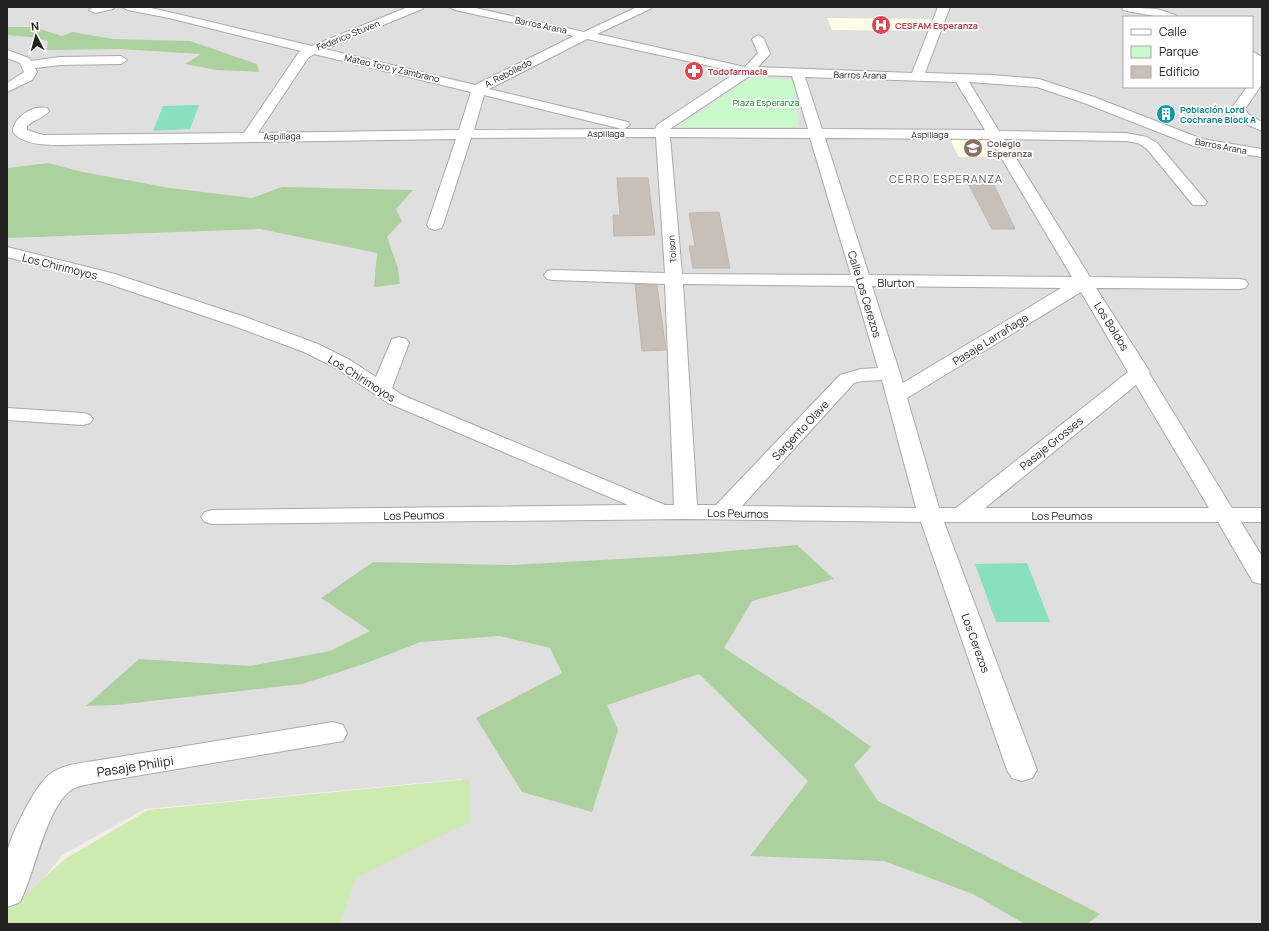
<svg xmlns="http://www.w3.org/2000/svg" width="1269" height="931" font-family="Manrope,sans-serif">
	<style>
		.residential { fill: #e0dfdf; fill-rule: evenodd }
		.education { fill: #ffffe5 }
		.grass { fill: #cdebb0 }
		.forest { fill: #add19e }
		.park { fill: #c8facc }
		.pitch { fill: #88e0be }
		.building { fill: #c7bfb8; stroke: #c4b6ab }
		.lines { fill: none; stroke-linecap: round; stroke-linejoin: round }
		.minor-casing { stroke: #a9a9a9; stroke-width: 2 }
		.minor { fill: #fff; fill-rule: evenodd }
		.labels { text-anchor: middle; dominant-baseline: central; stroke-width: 3.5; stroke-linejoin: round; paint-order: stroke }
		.far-street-label { font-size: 9px; fill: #222; stroke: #fff }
		.far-health-label { font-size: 9px; font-weight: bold; fill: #be3a42; stroke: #fff; text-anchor: start }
		.far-park-label { font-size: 9px; fill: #0c8416; stroke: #fff }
		.far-culture-label { font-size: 9px; font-weight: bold; fill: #0d838f; stroke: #fff; text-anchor: start }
		.far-education-label { font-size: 9px; font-weight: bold; fill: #785e54; stroke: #fff; text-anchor: start }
		.far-quarter-label { font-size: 11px; letter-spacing: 1px; fill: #555; stroke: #fff }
		.street-label { font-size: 11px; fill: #222; stroke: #fff }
		.near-street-label { font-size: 13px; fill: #222; stroke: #fff }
	</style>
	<rect width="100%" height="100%" fill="#f2efe9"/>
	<path class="residential" d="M7,7H1262V924H319L352,865L465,821L462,779L145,809L62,855L9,924H7ZM1124,17H1252V87H1124Z"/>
	<path class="education" d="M827,18L934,19L931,31L832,30Z
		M950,140H986L997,157H959Z"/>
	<path class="grass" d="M470,779V822L356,878L340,924H7V912L65,859L148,810Z"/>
	<path class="forest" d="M7,27H34L62,36L72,32L113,39L190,41L257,64L259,72L216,70L185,64L201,54L119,49L47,50L48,41L31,37L7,35Z
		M48,163L83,172L170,188L252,198L282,187L413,190L396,209L402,221L387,237L398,268L400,284L374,287L377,253L260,229L7,238V168Z
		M797,545L834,579L752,601L724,648L824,713L871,747L854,765L878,801L1100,914L1087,924H1025L973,894L884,861L750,856L808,781L699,674L607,705L618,730L592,812L522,792L476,718L562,673L550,648L499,636L421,642L364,664L302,684L116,705L86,706L139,659L250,666L330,651L370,631L321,598L373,562L512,565L671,556Z"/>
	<path class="park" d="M752,77L795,80L798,127H678Z"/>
	<path class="pitch" d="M199,105L190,129L153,131L163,106Z
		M1027,563L1050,622H996L975,564Z"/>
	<path class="building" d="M617,178H648L655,235L614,236L613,215H620Z
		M969,185H994L1015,229H992Z
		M719,212L730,268H693L689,246H695L689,213Z
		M635,284L657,285L666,350L642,351Z"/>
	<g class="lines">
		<defs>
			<path id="minor" d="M115,7L113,9L95,13L89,10L93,7Z
				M122,7H146L169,12L312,46L408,7H424L422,9L325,49L475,85L574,36L455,10L449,7H471L584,32L637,7H652L650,9L597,34L745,67L758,53L752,39L758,35L764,39L770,54L758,67L912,73L938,7H950L925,73L992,75L1039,79L1094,97L1202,139L1262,149V157L1194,146L1084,103L1037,87L969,82L999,131L1126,133L1147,137L1157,143L1207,202L1205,205H1193L1147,149L1138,143L1126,141L1004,139L1090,277L1239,279L1245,280L1248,284L1245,288L1239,289L1096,288L1150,372L1149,373L1232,508H1262V522H1241L1262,556V584L1253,582L1218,522H944L1037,770L1032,778L1022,781L1012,778L1007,770L921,522L686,519L213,524L205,522L201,517L205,512L213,510L628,505L388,403L336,368L304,352L231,325L103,282L7,257V247L115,274L245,317L318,344L350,360L376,377L392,339L399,337L406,339L409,343L392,388L402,395L665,505H674L665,284L553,280L547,279L544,275L547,271L553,270L665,273L656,137L471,138L443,225L441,228L435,230L429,228L427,225L456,139L61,145C47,145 22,145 13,132C13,117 33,105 47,108L49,111C44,118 33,120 27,126V130L43,135L244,133L299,52L301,51L169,18L128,10ZM587,39L737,72L657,125L655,129H624L630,125L628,122L489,89ZM314,54L471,92L459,130L258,133L308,58ZM751,75L792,76L808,129H670ZM805,77L956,82L985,130L822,129ZM484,95L622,129L474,130ZM670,137L810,138L851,275L682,274ZM825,138L990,139L1072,277L869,275ZM683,284L854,286L878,368L861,369L840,375L716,505H697ZM872,286L1061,288L903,383ZM1081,292L1128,372L956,508H939L907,398ZM882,380L916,508L742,506L854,383L862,381ZM1136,385L1209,508H985Z
				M1122,7L1157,9L1175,15L1177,17H1160L1127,11L1123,10Z
				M7,50L29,58L31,61L60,57L121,56L127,60L121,64L60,65L35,68L37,72L32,80L7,92V83L24,72L20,63L7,58Z
				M1252,51L1262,57V84L1245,109L1248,114L1262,122V131L1237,120L1231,109L1247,87H1252Z
				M7,408L83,413L90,415L93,419L90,423L83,425L7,420Z
				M333,722L343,725L347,733L343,741L94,783C87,785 79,785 73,789C47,804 35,872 21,900L18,903L7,907C7,890 5,871 7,854C9,837 36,784 50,774C62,765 80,763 94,761Z"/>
		</defs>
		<use href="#minor" class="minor-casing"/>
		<use href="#minor" class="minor"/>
	</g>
	<defs>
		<symbol id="hospital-disc" viewBox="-11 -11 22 22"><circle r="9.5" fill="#e0444e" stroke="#fff"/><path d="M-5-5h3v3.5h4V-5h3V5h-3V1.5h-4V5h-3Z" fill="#fff"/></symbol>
		<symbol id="pharmacy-disc" viewBox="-11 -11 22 22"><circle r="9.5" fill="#e0444e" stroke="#fff"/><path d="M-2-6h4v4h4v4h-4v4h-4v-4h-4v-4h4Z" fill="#fff"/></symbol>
		<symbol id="building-disc" viewBox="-11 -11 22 22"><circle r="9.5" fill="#0f9aa8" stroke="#fff"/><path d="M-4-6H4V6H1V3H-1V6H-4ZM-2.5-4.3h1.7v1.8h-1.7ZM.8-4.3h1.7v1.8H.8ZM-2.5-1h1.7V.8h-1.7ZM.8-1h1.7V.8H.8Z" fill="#fff"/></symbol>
		<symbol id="school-disc" viewBox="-11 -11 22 22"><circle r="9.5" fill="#8d6e63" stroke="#fff"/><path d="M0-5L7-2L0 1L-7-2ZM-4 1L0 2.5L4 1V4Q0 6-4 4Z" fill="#fff"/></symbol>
	</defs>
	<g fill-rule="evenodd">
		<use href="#hospital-disc" x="870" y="14" width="22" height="22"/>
		<use href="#pharmacy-disc" x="683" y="60" width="22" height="22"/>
		<use href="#building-disc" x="1155" y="103" width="22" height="22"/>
		<use href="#school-disc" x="962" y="137" width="22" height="22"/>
	</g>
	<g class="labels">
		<g class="far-street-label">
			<text transform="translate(541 25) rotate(12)">Barros Arana</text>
			<text transform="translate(348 35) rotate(-22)">Federico Stuven</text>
			<text transform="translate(392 68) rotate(13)">Mateo Toro y Zambrano</text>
			<text transform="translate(508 73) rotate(-27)">A. Rebolledo</text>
			<text transform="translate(860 75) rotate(1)">Barros Arana</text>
			<text x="606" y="133">Aspillaga</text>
			<text x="930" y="134">Aspillaga</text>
			<text transform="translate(282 136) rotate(-1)">Aspillaga</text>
			<text transform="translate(1221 146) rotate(11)">Barros Arana</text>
			<text transform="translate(672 249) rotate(-95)">Tolson</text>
		</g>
		<g class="far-health-label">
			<text x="895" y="25">CESFAM Esperanza</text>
			<text x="708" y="71">Todofarmacia</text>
		</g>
		<g class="far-park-label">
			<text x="766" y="102">Plaza Esperanza</text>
		</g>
		<g class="far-culture-label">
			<text x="1180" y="109">Población Lord<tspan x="1180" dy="10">Cochrane Block A</tspan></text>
		</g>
		<g class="far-education-label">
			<text x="987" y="143">Colegio<tspan x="987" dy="10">Esperanza</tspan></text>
		</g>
		<g class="far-quarter-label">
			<text x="946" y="178">CERRO ESPERANZA</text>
		</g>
		<g class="street-label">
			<text transform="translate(60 266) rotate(14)">Los Chirimoyos</text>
			<text x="896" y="282">Blurton</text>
			<text transform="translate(865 294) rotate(73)">Calle Los Cerezos</text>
			<text transform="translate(1112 326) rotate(58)">Los Boldos</text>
			<text transform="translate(990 339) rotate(-32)">Pasaje Larrañaga</text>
			<text transform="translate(362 378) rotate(32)">Los Chirimoyos</text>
			<text transform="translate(800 430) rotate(-47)">Sargento Olave</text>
			<text transform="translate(1051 443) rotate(-39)">Pasaje Grosses</text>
			<text transform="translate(738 513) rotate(1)">Los Peumos</text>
			<text transform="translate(414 515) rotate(-1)">Los Peumos</text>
			<text x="1062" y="515">Los Peumos</text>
			<text transform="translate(976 643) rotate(70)">Los Cerezos</text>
		</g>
		<g class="near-street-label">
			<text transform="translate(135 766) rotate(-9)">Pasaje Philipi</text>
		</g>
	</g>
	<rect width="1269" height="931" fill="none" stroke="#222222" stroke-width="16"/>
	<rect x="1123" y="16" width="130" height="72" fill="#ffffff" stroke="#a7a7a7"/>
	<rect x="1131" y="29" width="20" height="6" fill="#ffffff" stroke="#a7a7a7"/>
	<text x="1159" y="36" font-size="12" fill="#222222">Calle</text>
	<rect x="1131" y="46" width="20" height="12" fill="#c8facc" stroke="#a7a7a7"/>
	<text x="1159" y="56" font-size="12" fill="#222222">Parque</text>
	<rect x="1131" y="66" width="20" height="12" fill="#c7bfb8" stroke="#a7a7a7"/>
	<text x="1159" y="76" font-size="12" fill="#222222">Edificio</text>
	<g transform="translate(36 36) rotate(354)" stroke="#ffffff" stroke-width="3" paint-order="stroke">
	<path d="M0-3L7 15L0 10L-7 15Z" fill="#222222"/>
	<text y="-6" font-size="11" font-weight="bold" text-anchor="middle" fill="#222222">N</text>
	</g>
</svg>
